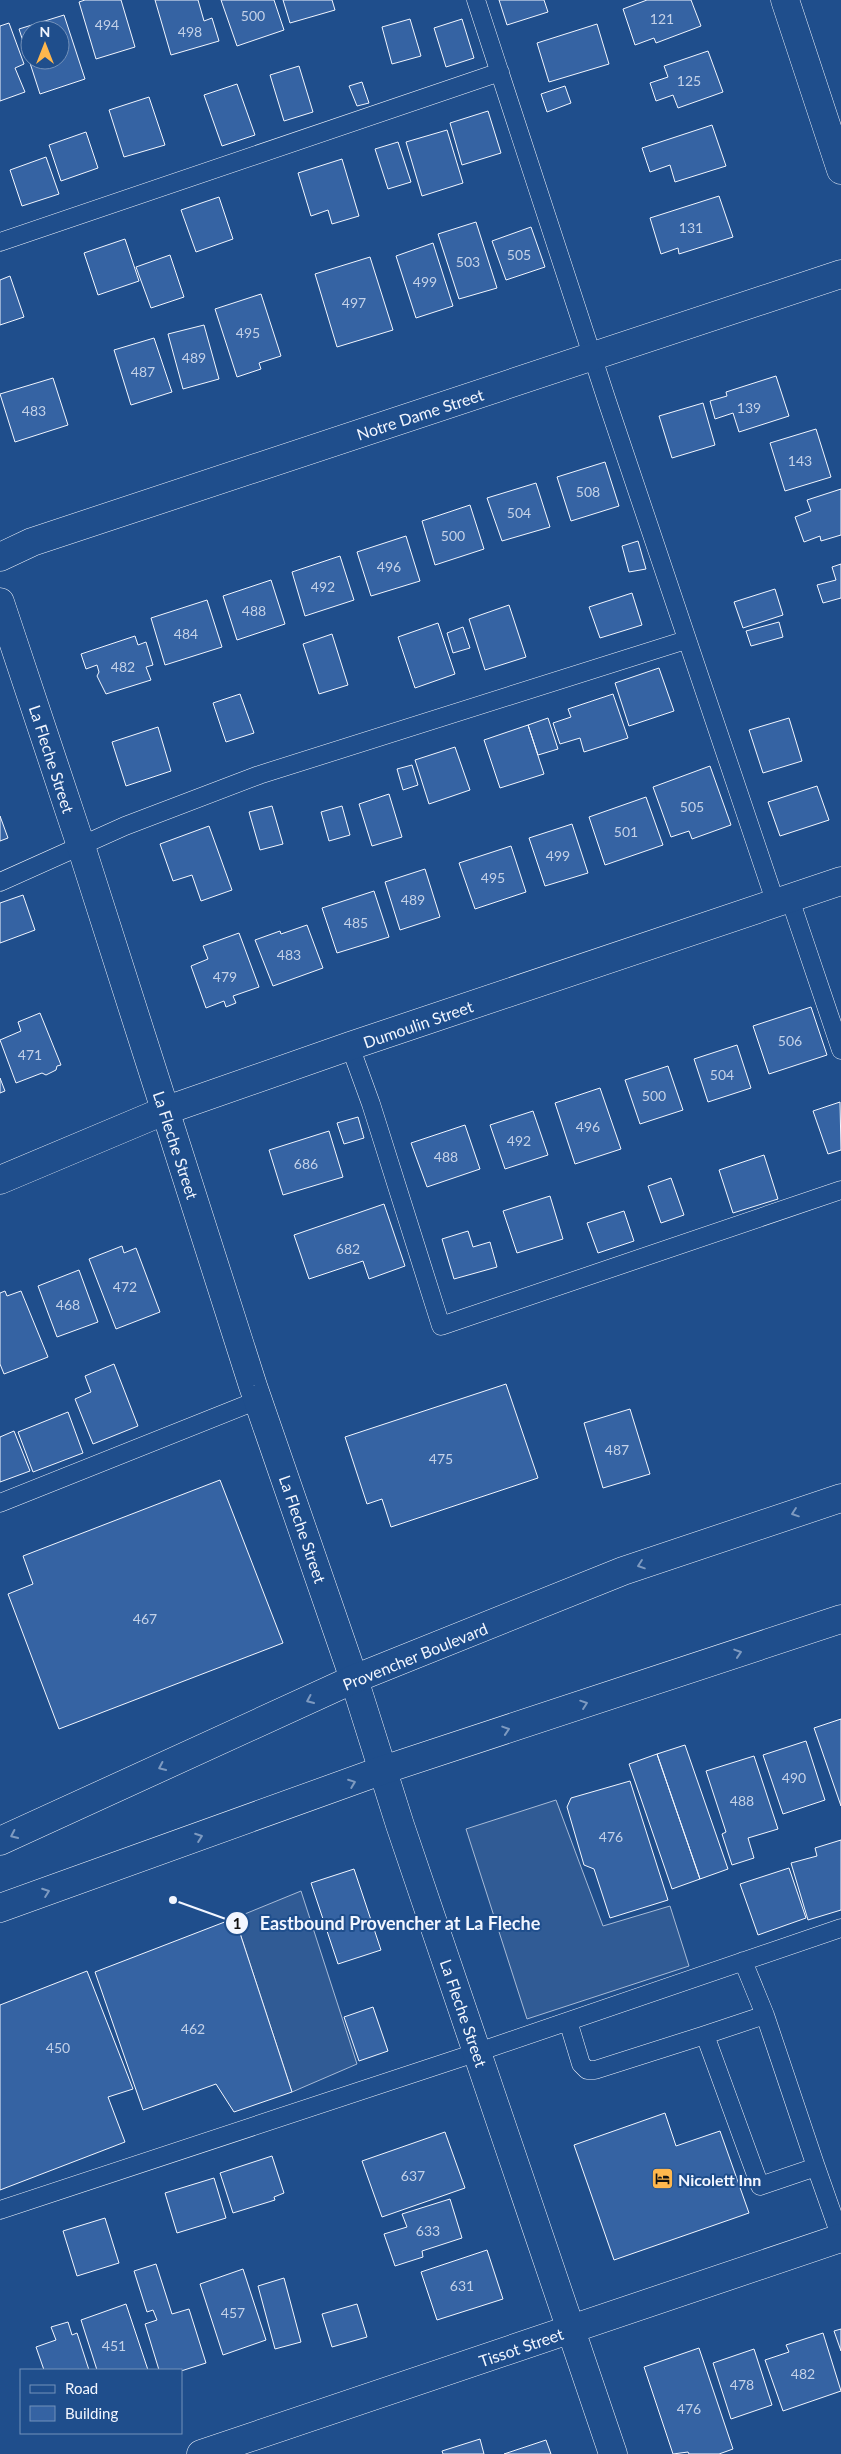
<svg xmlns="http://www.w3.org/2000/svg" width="841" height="2454" font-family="Lato,sans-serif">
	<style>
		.parking { fill: #305b95; stroke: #a8bbd7 }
		.building { fill: #3563a3; stroke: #f2f6ff; fill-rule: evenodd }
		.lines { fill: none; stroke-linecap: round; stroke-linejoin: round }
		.lane-casing { stroke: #f2f6ff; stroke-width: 19 }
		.street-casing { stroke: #f2f6ff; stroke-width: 29 }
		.secondary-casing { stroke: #f2f6ff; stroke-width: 29 }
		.lane { stroke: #1f4e8c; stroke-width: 18 }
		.street { stroke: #1f4e8c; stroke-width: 28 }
		.secondary { stroke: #1f4e8c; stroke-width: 28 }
		.oneway { stroke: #7e9ac0 }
		.labels { text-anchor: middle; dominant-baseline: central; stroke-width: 4; stroke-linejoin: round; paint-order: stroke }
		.number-label { font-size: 14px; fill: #c3d1e8 }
		.street-label { font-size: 16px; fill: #f2f6ff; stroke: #1f4e8c }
		.poi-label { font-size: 16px; font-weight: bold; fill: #f2f6ff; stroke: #1f4e8c; text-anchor: start }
		.leader { fill: none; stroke: #f2f6ff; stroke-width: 2 }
		.callout-dot { fill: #f2f6ff; stroke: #1f4e8c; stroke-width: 2 }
		.mark-label { font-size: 15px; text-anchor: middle; font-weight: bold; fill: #111 }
		.callout-label { font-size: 18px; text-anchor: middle; font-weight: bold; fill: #f2f6ff; stroke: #1f4e8c; stroke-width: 4; stroke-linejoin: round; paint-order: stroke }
	</style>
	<rect width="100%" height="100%" fill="#1f4e8c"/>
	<path class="parking" d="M556,1800L603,1926L670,1906L689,1966L527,2019L466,1829Z
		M301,1891L357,2064L292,2092L235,1918Z"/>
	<path class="building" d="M85,0H121L135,47L96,59L79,2Z
		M155,0H198L204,21L212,18L219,41L171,55Z
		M221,0H274L284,30L237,46Z
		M283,0H332L335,10L290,23Z
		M499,0H544L548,12L507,25Z
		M647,0H691L701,26L656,43L654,38L635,45L623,9Z
		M64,15L85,79L40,94L19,29ZM30,30H60V60H30Z
		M410,19L421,56L392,64L382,27Z
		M462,19L474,58L446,67L434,28Z
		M9,23L24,64L15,68L25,92L0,101V26Z
		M597,24L609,64L549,82L537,43Z
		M708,51L723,92L678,108L673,95L656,101L650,83L668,77L664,66Z
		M299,66L313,112L284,121L270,75Z
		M362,82L369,103L357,106L349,86Z
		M237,84L255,135L222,146L204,95Z
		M565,86L571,103L547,112L541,94Z
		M149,97L165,145L124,157L109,110Z
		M488,111L501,153L462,165L450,123Z
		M712,125L726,166L675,182L670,165L650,172L642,148Z
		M447,130L463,183L422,196L406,142Z
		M86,132L98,168L61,181L49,145Z
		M398,142L411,182L388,189L375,149Z
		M46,157L59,194L22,206L10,170Z
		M342,159L359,216L332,224L328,210L311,216L298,173Z
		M719,196L733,237L679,254L678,248L661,254L650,218Z
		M219,197L233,239L196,252L181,210Z
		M476,222L497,288L459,299L438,234Z
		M531,227L545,267L506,280L492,241Z
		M125,239L139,281L98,295L84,253Z
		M433,243L453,306L416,318L396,256Z
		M170,255L184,297L151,308L136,267Z
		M370,257L393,330L337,347L315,274Z
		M10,276L24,317L0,325V280Z
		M261,294L281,356L259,363L261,369L237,377L215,309Z
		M204,325L219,379L183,389L168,334Z
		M154,338L172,392L131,405L114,350Z
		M776,376L789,416L739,432L733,413L715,419L710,401L727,396L726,392Z
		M53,378L68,425L15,442L0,394Z
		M703,403L715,445L672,458L659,416Z
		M816,429L831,477L785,491L770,443Z
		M605,462L619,506L571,521L557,477Z
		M536,483L550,527L502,541L487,498Z
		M841,489V535L821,541L820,536L804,542L795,517L811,511L807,500Z
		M470,505L484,549L435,565L422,521Z
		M406,536L420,581L371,596L357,552Z
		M638,541L646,569L629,572L622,546Z
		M340,556L354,600L305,616L292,572Z
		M841,564V598L823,603L817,585L836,580L832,567Z
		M271,580L285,624L237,640L223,596Z
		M775,589L783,615L743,628L734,602Z
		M632,593L642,625L600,638L589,607Z
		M207,600L222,647L165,665L151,618Z
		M509,605L526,657L485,670L469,619Z
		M779,622L783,637L751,646L746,631Z
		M438,623L455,674L415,688L398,637Z
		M463,627L470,648L453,653L447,633Z
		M332,634L348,685L319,694L303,644Z
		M135,636L138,645L146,642L153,665L146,667L151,680L106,694L97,676L99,672L97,665L86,669L81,654Z
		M659,668L674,711L629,726L615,683Z
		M240,694L254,733L226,742L213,703Z
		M613,694L628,738L584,752L580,738L560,744L553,723L571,717L568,709Z
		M548,718L558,749L538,755L528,725Z
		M789,718L802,761L763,773L749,730Z
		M528,725L544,774L500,788L484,740Z
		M158,727L171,771L126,786L112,742Z
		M455,747L470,790L429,804L415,760Z
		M412,765L418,785L403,790L397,769Z
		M710,766L731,825L692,839L689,831L671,837L653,787Z
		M817,786L829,820L780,836L768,802Z
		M389,794L402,837L372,846L359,804Z
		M646,797L663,845L605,865L589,817Z
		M272,806L283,844L260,850L249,812Z
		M342,806L350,835L329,841L321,812Z
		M0,816L8,838L0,841Z
		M572,824L588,873L545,886L529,838Z
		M209,826L232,890L201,901L192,875L173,881L160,844Z
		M511,846L526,892L475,909L459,863Z
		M425,869L440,917L400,930L385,882Z
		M374,891L389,937L337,953L322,908Z
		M23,895L35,930L0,943V903Z
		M307,925L323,968L273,986L255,940L280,931L281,934Z
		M239,933L259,987L233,996L236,1003L226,1007L224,1001L206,1008L191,966L208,959L203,946Z
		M811,1007L827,1055L769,1074L753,1026Z
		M40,1013L61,1065L57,1066L56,1070L46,1075L42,1073L16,1083L0,1040L21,1031L18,1022Z
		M737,1045L751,1088L708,1102L694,1059Z
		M668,1066L683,1110L640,1124L625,1080Z
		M0,1078L5,1091L0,1093Z
		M600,1088L621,1149L575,1164L555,1103Z
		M840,1102L841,1150L828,1154L813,1111Z
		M533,1111L548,1155L505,1169L490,1125Z
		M358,1117L364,1138L344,1144L337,1123Z
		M465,1125L480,1169L427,1187L411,1143Z
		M329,1131L343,1177L283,1195L269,1150Z
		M764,1155L778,1199L733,1213L719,1170Z
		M671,1178L684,1215L661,1223L648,1186Z
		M550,1196L563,1239L517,1253L503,1211Z
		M384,1204L405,1266L369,1279L363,1261L309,1279L294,1235Z
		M624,1211L634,1241L598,1253L587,1223Z
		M468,1231L473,1247L490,1242L497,1267L454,1279L442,1239Z
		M122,1246L124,1253L136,1248L160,1312L116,1329L89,1259Z
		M79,1270L98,1322L57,1337L38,1286Z
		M5,1291L7,1296L21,1291L48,1357L4,1374L0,1364V1293Z
		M114,1364L138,1426L93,1444L75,1399L91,1392L85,1376Z
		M506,1384L538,1478L391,1527L382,1499L367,1504L345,1437Z
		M630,1409L650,1474L603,1488L584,1423Z
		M68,1412L83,1453L33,1472L18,1432Z
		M14,1431L30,1471L0,1482V1437Z
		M220,1480L283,1643L59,1729L8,1594L33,1584L23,1556Z
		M841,1719V1806L814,1728Z
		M806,1741L825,1800L783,1814L763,1755Z
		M685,1745L728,1869L700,1879L657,1754Z
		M657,1754L700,1879L672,1889L629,1764Z
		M754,1756L778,1829L748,1838L754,1858L732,1865L722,1834L726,1832L706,1771Z
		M630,1781L668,1900L610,1918L594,1869L584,1865L567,1807L571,1798Z
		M841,1840V1910L808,1920L791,1863L817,1856L815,1848Z
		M789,1868L806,1918L758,1935L740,1884Z
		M354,1869L381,1950L338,1964L311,1883Z
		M235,1918L292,2092L234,2112L216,2084L143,2110L95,1972Z
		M87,1971L133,2089L108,2097L125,2142L0,2190V2005Z
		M373,2007L388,2051L359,2061L344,2017Z
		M665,2113L676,2146L720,2131L749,2213L614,2260L574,2145Z
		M445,2132L465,2188L382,2217L362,2161Z
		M272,2156L284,2193L274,2197L275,2200L233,2213L220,2173Z
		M214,2178L226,2218L177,2233L165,2193Z
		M450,2199L462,2238L422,2251L423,2257L395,2266L384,2234L407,2227L402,2214Z
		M105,2218L119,2263L77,2276L63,2231Z
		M487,2250L503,2299L437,2320L421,2272Z
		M156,2264L172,2314L189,2309L206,2363L181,2371L159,2370L145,2324L157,2320L153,2310L147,2312L134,2271Z
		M243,2269L266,2340L223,2355L200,2284Z
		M284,2278L301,2342L275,2349L258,2286Z
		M126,2304L148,2370H97L81,2320Z
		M357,2304L367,2337L332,2347L322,2314Z
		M68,2322L72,2335L77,2333L89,2370H44L36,2347L56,2340L51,2327Z
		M841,2329V2351L834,2331Z
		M823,2333L841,2391L783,2411L765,2360L789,2352L786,2345Z
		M699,2348L733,2449L719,2454H689L688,2452L673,2454L644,2367Z
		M754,2349L772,2405L731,2419L713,2363Z
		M480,2439L484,2454H443L442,2451Z
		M546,2440L551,2454H504Z"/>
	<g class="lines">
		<defs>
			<path id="lane" d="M476,0L607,401L776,904
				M0,242L500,72
				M0,882L125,826L259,775L686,640
				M790,899L841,1050
				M350,1046L371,1104L441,1326L841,1190
				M0,1503L258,1400
				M765,2015L816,2167
				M568,2021L581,2064L587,2070H595L705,2035L760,2186L816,2167L841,2238
				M705,2035L765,2015L743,1961
				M0,2210L478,2052L841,1928"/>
			<path id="street" d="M0,557L32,542L841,274
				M0,602L81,846L253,1386L354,1679L400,1825L613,2454
				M0,1180L164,1111L350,1046L841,881
				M201,2454L841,2238"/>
			<path id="secondary" d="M785,0L841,170
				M0,1841L354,1679L623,1571L841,1498
				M0,1908L383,1770L841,1619"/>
		</defs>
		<use href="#lane" class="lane-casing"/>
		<use href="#street" class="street-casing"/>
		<use href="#secondary" class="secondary-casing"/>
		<use href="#lane" class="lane"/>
		<use href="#street" class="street"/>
		<use href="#secondary" class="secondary"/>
	</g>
	<defs><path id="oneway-chevron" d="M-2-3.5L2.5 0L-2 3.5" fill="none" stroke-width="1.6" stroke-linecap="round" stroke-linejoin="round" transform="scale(1.25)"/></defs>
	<g class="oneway">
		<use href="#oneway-chevron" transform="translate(795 1513) rotate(161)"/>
		<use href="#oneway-chevron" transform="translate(641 1565) rotate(161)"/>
		<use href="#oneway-chevron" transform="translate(738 1653) rotate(-18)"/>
		<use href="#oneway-chevron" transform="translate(310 1700) rotate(156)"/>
		<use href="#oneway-chevron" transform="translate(584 1704) rotate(-19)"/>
		<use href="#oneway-chevron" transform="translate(506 1730) rotate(-18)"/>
		<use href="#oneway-chevron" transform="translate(162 1767) rotate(155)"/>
		<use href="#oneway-chevron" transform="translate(352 1783) rotate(-21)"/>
		<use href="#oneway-chevron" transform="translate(14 1835) rotate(155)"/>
		<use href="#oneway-chevron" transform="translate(199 1837) rotate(-20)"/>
		<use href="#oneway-chevron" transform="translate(46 1892) rotate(-20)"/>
	</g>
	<defs>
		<symbol id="hotel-square" viewBox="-11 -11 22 22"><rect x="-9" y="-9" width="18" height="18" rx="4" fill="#ffb74d" stroke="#1f4e8c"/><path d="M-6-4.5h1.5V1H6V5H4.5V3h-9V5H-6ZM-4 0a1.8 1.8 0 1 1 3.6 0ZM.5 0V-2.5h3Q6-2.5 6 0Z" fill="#111"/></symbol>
	</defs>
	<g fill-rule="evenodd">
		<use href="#hotel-square" x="650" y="2166" width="25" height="25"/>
	</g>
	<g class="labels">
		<g class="number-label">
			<text x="253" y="15">500</text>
			<text x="662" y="18">121</text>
			<text x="107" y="24">494</text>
			<text x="190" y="31">498</text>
			<text x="689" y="80">125</text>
			<text x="691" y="227">131</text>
			<text x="519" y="254">505</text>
			<text x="468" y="261">503</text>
			<text x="425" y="281">499</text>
			<text x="354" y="302">497</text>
			<text x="248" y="332">495</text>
			<text x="194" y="357">489</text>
			<text x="143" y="371">487</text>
			<text x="749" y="407">139</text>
			<text x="34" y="410">483</text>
			<text x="800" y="460">143</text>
			<text x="588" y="491">508</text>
			<text x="519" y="512">504</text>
			<text x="453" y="535">500</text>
			<text x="389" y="566">496</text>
			<text x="323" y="586">492</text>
			<text x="254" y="610">488</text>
			<text x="186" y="633">484</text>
			<text x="123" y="666">482</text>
			<text x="692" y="806">505</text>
			<text x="626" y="831">501</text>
			<text x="558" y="855">499</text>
			<text x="493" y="877">495</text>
			<text x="413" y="899">489</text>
			<text x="356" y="922">485</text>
			<text x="289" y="954">483</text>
			<text x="225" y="976">479</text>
			<text x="790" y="1040">506</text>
			<text x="30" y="1054">471</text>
			<text x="722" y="1074">504</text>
			<text x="654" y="1095">500</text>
			<text x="588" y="1126">496</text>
			<text x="519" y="1140">492</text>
			<text x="446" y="1156">488</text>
			<text x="306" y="1163">686</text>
			<text x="348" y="1248">682</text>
			<text x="125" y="1286">472</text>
			<text x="68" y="1304">468</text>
			<text x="617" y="1449">487</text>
			<text x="441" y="1458">475</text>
			<text x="145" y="1618">467</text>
			<text x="794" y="1777">490</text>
			<text x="742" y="1800">488</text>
			<text x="611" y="1836">476</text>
			<text x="193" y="2028">462</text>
			<text x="58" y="2047">450</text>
			<text x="413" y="2175">637</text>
			<text x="428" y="2230">633</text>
			<text x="462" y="2285">631</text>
			<text x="233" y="2312">457</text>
			<text x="114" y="2345">451</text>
			<text x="803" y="2373">482</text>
			<text x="742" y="2384">478</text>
			<text x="689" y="2408">476</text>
		</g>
		<g class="street-label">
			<text transform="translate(420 414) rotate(-18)">Notre Dame Street</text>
			<text transform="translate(52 759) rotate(72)">La Fleche Street</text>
			<text transform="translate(418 1024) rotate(-19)">Dumoulin Street</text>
			<text transform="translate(176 1145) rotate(72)">La Fleche Street</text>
			<text transform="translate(303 1529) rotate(71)">La Fleche Street</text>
			<text transform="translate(415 1656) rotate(-22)">Provencher Boulevard</text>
			<text transform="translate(464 2013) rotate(71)">La Fleche Street</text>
			<text transform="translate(521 2347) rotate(-19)">Tissot Street</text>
		</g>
		<g class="poi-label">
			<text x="678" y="2179">Nicolett Inn</text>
		</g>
	</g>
	<path class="leader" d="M173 1900L237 1923"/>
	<g class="callout-dot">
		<circle cx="173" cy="1900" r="5"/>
		<circle cx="237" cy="1923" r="12"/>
	</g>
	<g class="mark-label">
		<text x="237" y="1929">1</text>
	</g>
	<g class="callout-label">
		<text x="400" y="1930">Eastbound Provencher at La Fleche</text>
	</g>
	<rect x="20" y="2369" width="162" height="65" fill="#1f4e8c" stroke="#7391ba"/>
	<rect x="30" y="2385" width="25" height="8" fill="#1f4e8c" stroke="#7391ba"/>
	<text x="65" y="2394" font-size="15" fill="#f2f6ff">Road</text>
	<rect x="30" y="2406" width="25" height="15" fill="#3563a3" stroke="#7391ba"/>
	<text x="65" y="2419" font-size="15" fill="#f2f6ff">Building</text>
	<g transform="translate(45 45)"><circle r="24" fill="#1f4e8c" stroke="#7391ba"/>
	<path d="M0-4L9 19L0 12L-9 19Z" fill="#ffb74d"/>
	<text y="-8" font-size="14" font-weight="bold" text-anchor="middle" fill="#f2f6ff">N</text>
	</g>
</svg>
